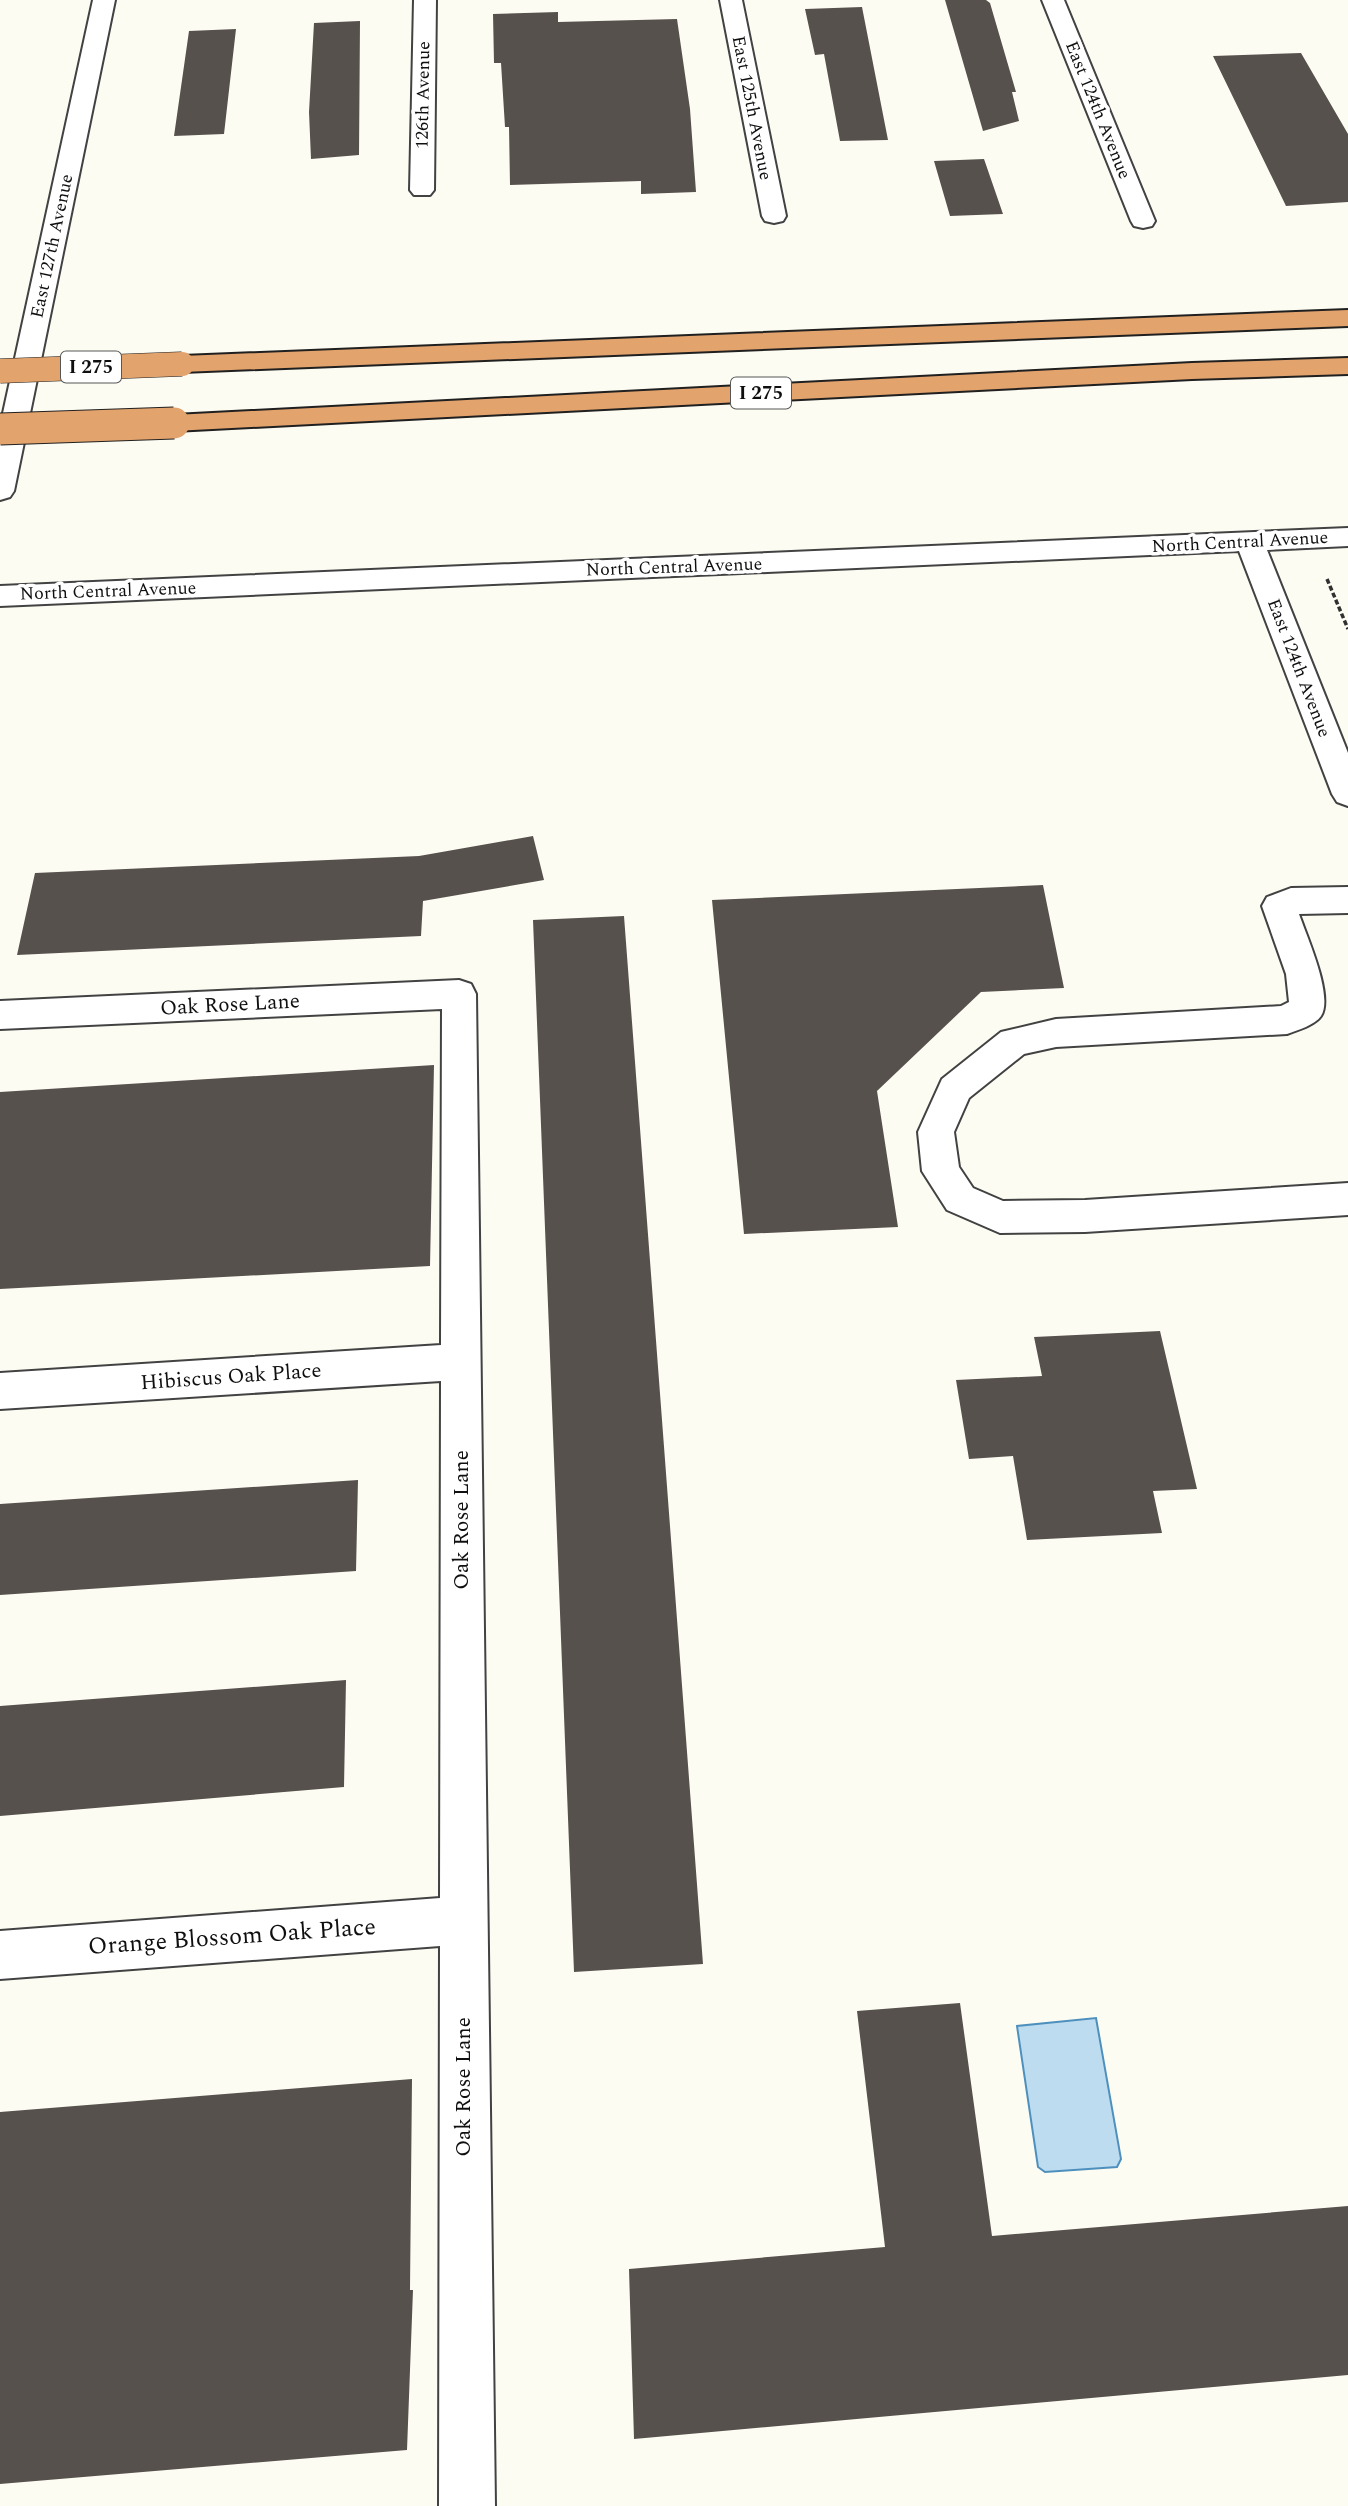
<svg xmlns="http://www.w3.org/2000/svg" width="1348" height="2506" font-family="Spectral,serif">
	<style>
		.water { fill: #bedcef; stroke: #4e90bd; stroke-width: 2 }
		.building { fill: #57514d }
		.lines { fill: none; stroke-linecap: round; stroke-linejoin: round }
		.minor-casing { stroke: #424242; stroke-width: 4 }
		.highway-casing { stroke: #202020; stroke-width: 4 }
		.path { stroke: #313131; stroke-width: 3.5; stroke-dasharray: 5 2.5; stroke-linecap: butt }
		.minor { fill: #fff; fill-rule: evenodd }
		.highway { fill: #e2a36d; fill-rule: evenodd }
		.highway-bridge-far1-casing { stroke: #202020; stroke-width: 25; stroke-linecap: butt }
		.highway-bridge-casing { stroke: #202020; stroke-width: 33; stroke-linecap: butt }
		.highway-bridge-far1 { stroke: #e2a36d; stroke-width: 24 }
		.highway-bridge { stroke: #e2a36d; stroke-width: 31 }
		.labels { text-anchor: middle; dominant-baseline: central; stroke-width: 7; stroke-linejoin: round; paint-order: stroke }
		.far-street-label { font-size: 18px; fill: #0f0f0f; stroke: #fff }
		.shield { fill: #fff; stroke: #575757; stroke-width: 2 }
		.shield-label { font-size: 19px; font-weight: bold; fill: #0f0f0f }
		.street-label { font-size: 21px; fill: #0f0f0f; stroke: #fff }
		.near-street-label { font-size: 24px; fill: #0f0f0f; stroke: #fff }
	</style>
	<rect width="100%" height="100%" fill="#fdfcf3"/>
	<path class="water" d="M1096,2018L1121,2159L1117,2167L1045,2172L1038,2167L1017,2026Z"/>
	<path class="building" d="M945,0H986L990,3L1016,92H1012L1019,121L983,131Z
		M862,7L888,140L840,141L824,54L815,55L805,9Z
		M558,12V22L677,19L690,109L696,192L641,194V181L510,185L509,127H505L501,63H494L493,14Z
		M360,21L359,155L311,159L309,112L314,23Z
		M236,29L224,134L174,136L189,31Z
		M1301,53L1348,134V202L1286,206L1213,56Z
		M984,159L1003,214L950,216L934,161Z
		M533,836L544,880L423,901L421,936L17,955L35,873L419,856Z
		M1043,885L1064,988L981,992L877,1091L898,1227L744,1234L712,900Z
		M624,916L703,1964L574,1972L533,920Z
		M434,1065L430,1266L0,1289V1092Z
		M1160,1331L1197,1489L1153,1491L1162,1533L1027,1540L1013,1456L969,1459L956,1380L1042,1376L1034,1337Z
		M358,1480L356,1571L0,1595V1504Z
		M346,1680L344,1787L0,1816V1706Z
		M960,2003L992,2236L1348,2206V2375L634,2439L629,2269L885,2247L857,2011Z
		M412,2079L410,2290H413L407,2450L0,2484V2112Z"/>
	<g class="lines">
		<defs>
			<path id="minor" d="M93,0H115L14,491L10,497L0,500V427Z
				M414,0H436L434,190L430,195H414L410,190Z
				M720,0H742L786,216L783,221L774,223L765,221L762,216Z
				M1042,0H1064L1155,221L1152,226L1143,228L1134,226L1131,221Z
				M1348,528V546L1267,550L1348,753V806L1337,802L1332,794L1239,551L0,606V586Z
				M1348,887V913L1299,914C1306,935 1334,996 1321,1016C1315,1025 1298,1030 1287,1034L1056,1047L1024,1054L969,1098L954,1132L959,1167L973,1188L1003,1201L1085,1200L1348,1183V1215L1085,1232L1000,1233L947,1210L922,1171L918,1132L942,1079L1001,1032L1056,1019L1281,1006L1289,1002L1286,974L1262,906L1267,897L1291,888Z
				M459,980L471,984L476,994L495,2506H439L440,1946L0,1979V1931L440,1898L441,1381L0,1409V1373L441,1345L442,1009L0,1029V1001Z"/>
			<path id="highway" d="M1348,310V326L182,372L173,370L169,364L173,358L182,356Z
				M1348,358V374L1192,379L174,431L164,429L160,423L164,417L174,415L1192,363Z"/>
		</defs>
		<use href="#minor" class="minor-casing"/>
		<use href="#highway" class="highway-casing"/>
		<path class="path" d="M1327,579L1348,629"/>
		<use href="#minor" class="minor"/>
		<use href="#highway" class="highway"/>
		<defs>
			<path id="highway-bridge-far1" d="M0,371L182,364"/>
			<path id="highway-bridge" d="M0,429L174,423"/>
		</defs>
		<use href="#highway-bridge-far1" class="highway-bridge-far1-casing"/>
		<use href="#highway-bridge" class="highway-bridge-casing"/>
		<use href="#highway-bridge-far1" class="highway-bridge-far1"/>
		<use href="#highway-bridge" class="highway-bridge"/>
	</g>
	<g class="labels">
		<g class="far-street-label">
			<text transform="translate(423 95) rotate(-89)">126th Avenue</text>
			<text transform="translate(752 108) rotate(79)">East 125th Avenue</text>
			<text transform="translate(1098 110) rotate(68)">East 124th Avenue</text>
			<text transform="translate(52 246) rotate(-78)">East 127th Avenue</text>
			<text transform="translate(1240 542) rotate(-3)">North Central Avenue</text>
			<text transform="translate(674 567) rotate(-2)">North Central Avenue</text>
			<text transform="translate(108 591) rotate(-2)">North Central Avenue</text>
			<text transform="translate(1299 668) rotate(69)">East 124th Avenue</text>
		</g>
		<g class="shield">
			<rect x="61" y="351.5" width="60" height="31" rx="5"/>
			<rect x="731" y="377.5" width="60" height="31" rx="5"/>
		</g>
		<g class="shield-label">
			<text x="91" y="367">I 275</text>
			<text x="761" y="393">I 275</text>
		</g>
		<g class="street-label">
			<text transform="translate(230 1005) rotate(-3)">Oak Rose Lane</text>
			<text transform="translate(231 1377) rotate(-4)">Hibiscus Oak Place</text>
			<text transform="translate(462 1520) rotate(-90)">Oak Rose Lane</text>
			<text transform="translate(464 2087) rotate(-90)">Oak Rose Lane</text>
		</g>
		<g class="near-street-label">
			<text transform="translate(232 1937) rotate(-4)">Orange Blossom Oak Place</text>
		</g>
	</g>
</svg>
